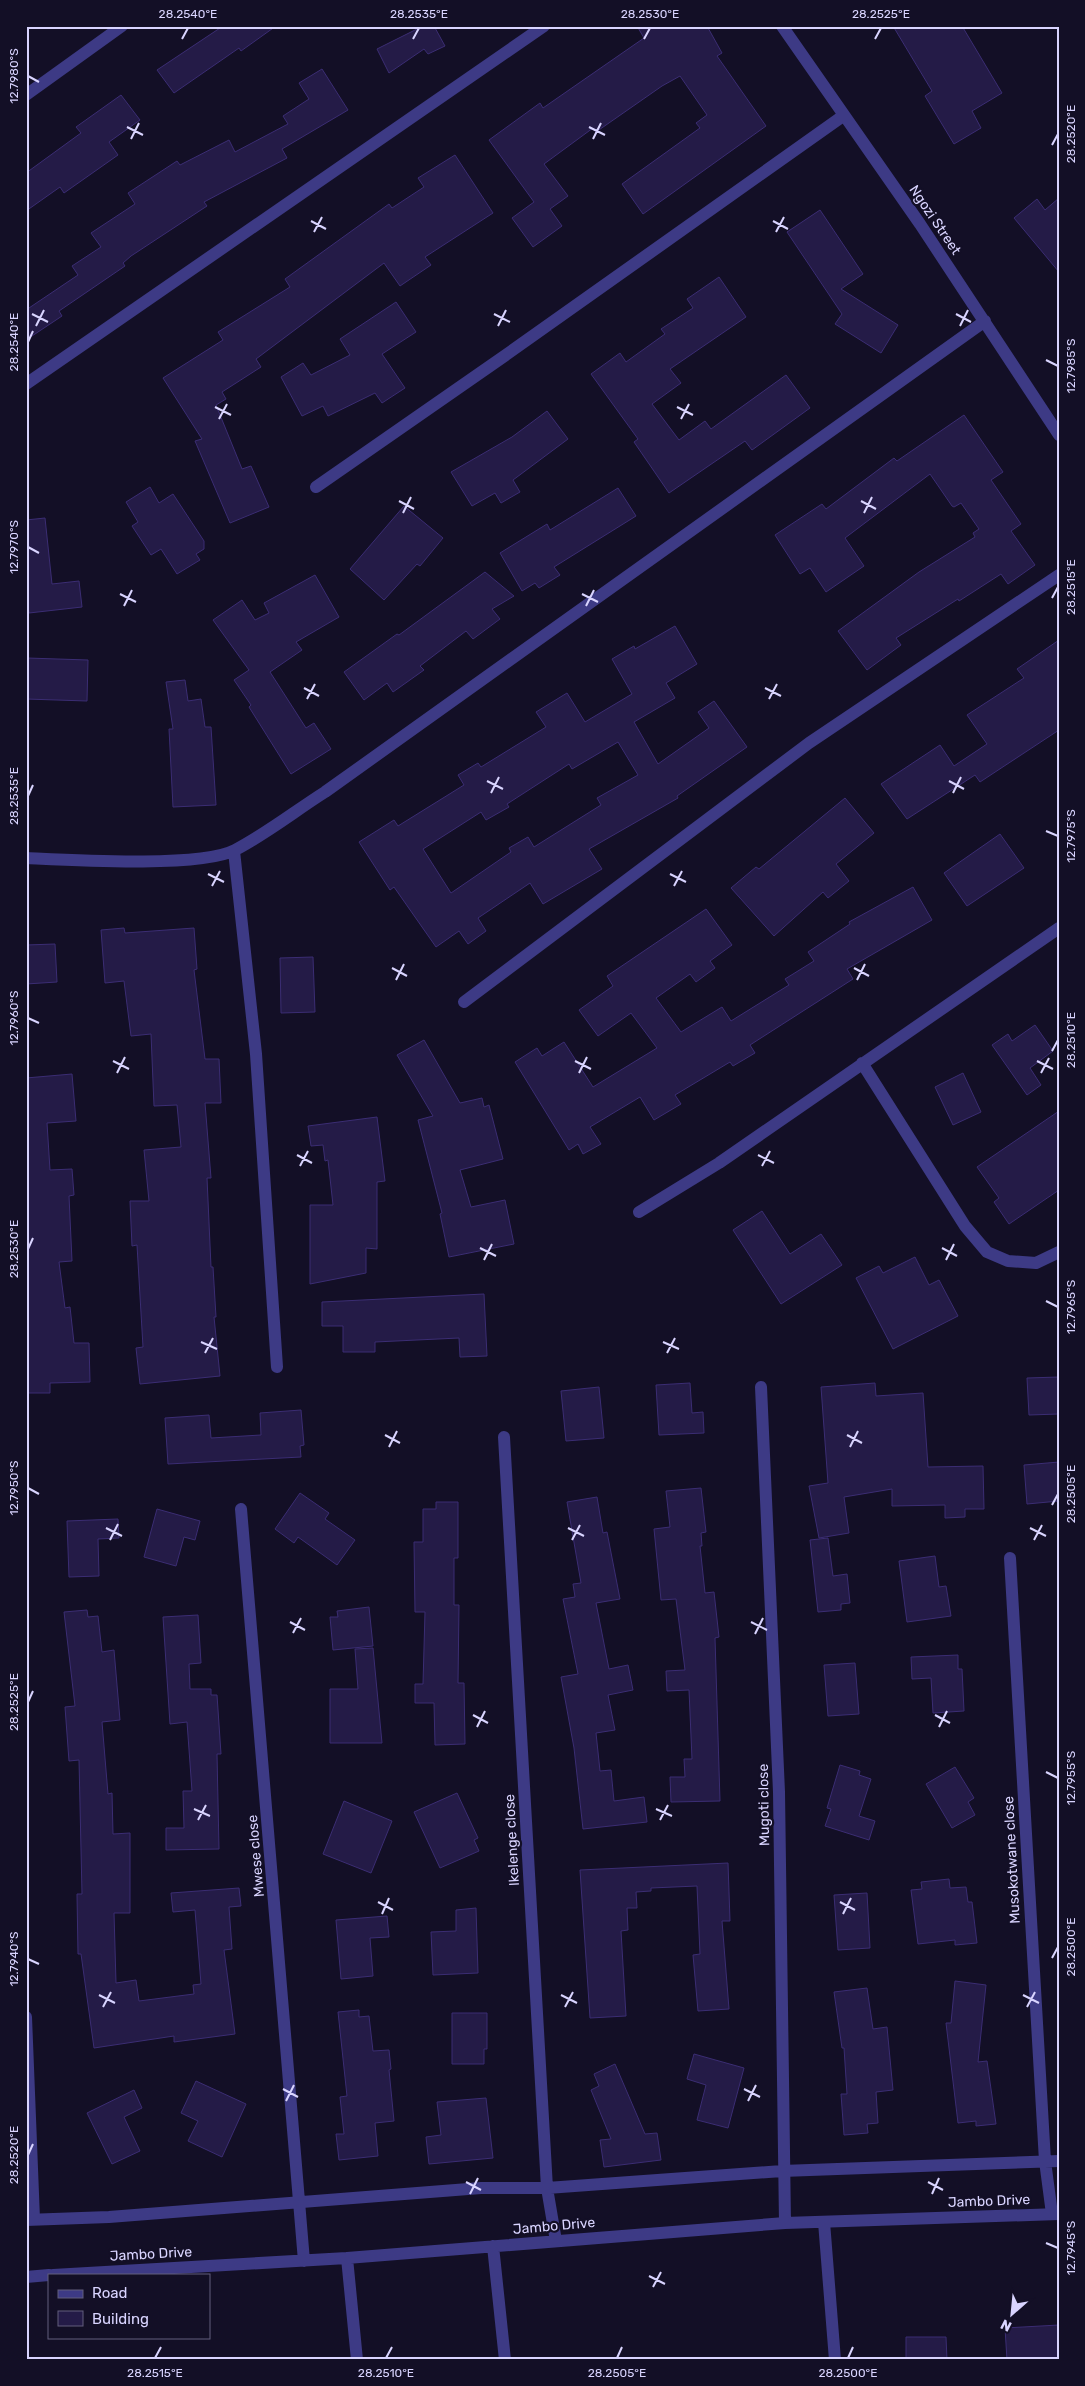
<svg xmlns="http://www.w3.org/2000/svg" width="1085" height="2386" font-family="Rubik,sans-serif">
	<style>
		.building { fill: #241b47; stroke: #3b2d73; fill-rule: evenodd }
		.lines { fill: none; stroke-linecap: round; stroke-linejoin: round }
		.minor { stroke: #3d3a85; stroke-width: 12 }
		.ticks { fill: none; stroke: #d9d4ff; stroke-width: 2 }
		.labels { text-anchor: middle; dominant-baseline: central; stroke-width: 4.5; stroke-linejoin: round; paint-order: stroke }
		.street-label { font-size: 14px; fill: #d9d4ff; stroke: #130f26 }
		.neatline { fill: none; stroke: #d9d4ff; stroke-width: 2 }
		.ticks-label { font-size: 12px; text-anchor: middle; fill: #d9d4ff }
	</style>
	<rect width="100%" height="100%" fill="#130f26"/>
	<path class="building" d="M223,26H276L241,51L239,48L174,93L157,70Z
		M423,26H434L445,46L428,54L424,49L389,73L377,49Z
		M637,26H707L722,53L717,56L766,126L643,214L622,184L700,128L696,123L707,115L680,76L662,86L596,132L593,128L544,164L568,196L550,209L562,226L533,247L512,218L534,202L489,140L540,103L543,108L644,38Z
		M893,26H962L1002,93L972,111L981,128L954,144L925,96L932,91Z
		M322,69L348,110L282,149L287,158L204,202L207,206L131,256L123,263L125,266L59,311L62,316L26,340V310L78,275L72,266L101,247L91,233L135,204L128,193L177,161L180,165L229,140L235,152L288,124L283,116L309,99L299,83Z
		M121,95L140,120L109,142L118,155L64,193L60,187L26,211V173L81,133L76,127Z
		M455,155L493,213L425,257L431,265L400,286L384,263L256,359L261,367L222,392L226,399L216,405L242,469L251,466L269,507L230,523L195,441L202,439L163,378L223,340L218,332L290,287L285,279L389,204L392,208L424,187L418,178Z
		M1059,198V272L1014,218L1037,199L1045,210Z
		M820,210L863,274L841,289L898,325L881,353L835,324L842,314L787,232Z
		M719,277L746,317L670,369L681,383L652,404L679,440L705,421L711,429L786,375L810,408L752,450L745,441L669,493L634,442L638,439L591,374L620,353L626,362L665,334L661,329L693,308L687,299Z
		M396,302L416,332L382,354L405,388L382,403L375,393L328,416L323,406L302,416L281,377L303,363L311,375L350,355L340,339Z
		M547,411L568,439L513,480L520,492L501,503L495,493L472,506L451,472L512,437Z
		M964,415L1003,472L991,480L1021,524L1011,531L1035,565L1008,584L1001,574L959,601L958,599L896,638L901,645L867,670L838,631L919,572L975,537L973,533L979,529L961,503L954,507L952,506L930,474L845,538L864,566L826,592L810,568L800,574L775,535L822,504L826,509L894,458L897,461Z
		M150,487L159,503L173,494L204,541V549L196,554L200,560L177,574L161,549L151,555L132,526L138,522L126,502Z
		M618,488L636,516L554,567L560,575L539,588L535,583L522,591L500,553L547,524L550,530Z
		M404,506L443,538L420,566L417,564L384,600L350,569Z
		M45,518L52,584L79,581L82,607L29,613L26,592V520Z
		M485,572L514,596L492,609L500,619L473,639L466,631L420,666L424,670L393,692L387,683L364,700L344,672L397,634L399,635Z
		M315,575L339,617L296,642L302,650L270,672L306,728L314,723L331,749L291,774L249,707L251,705L234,680L249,670L213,620L242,600L255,620L269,613L264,603Z
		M675,626L697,664L666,683L675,698L634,722L658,764L709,728L698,712L714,701L747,747L677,796L678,798L589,849L602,869L543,904L530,883L478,918L486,931L468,944L459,931L436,947L394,887L390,890L359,842L394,820L398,826L464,785L458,775L478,763L481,767L546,727L536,712L567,693L585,722L632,694L612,659L634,646L635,649ZM618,742L638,775L597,798L601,805L534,847L528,837L509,848L511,852L451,893L423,849L481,812L486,820L509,807L507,804L569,764L572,769Z
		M1059,640V730L980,782L975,775L907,819L881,784L940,745L954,766L987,744L967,715L1024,678L1017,669Z
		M27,658L88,660L87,701L26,699Z
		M185,680L188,701L201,699L205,727H211L216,805L173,807L169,729H173L166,682Z
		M845,798L874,833L836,864L849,881L828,898L823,892L774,936L731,888L756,867L759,869Z
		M1000,834L1024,868L967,906L944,873Z
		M913,887L932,920L847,969L853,979L750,1045L755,1053L733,1066L730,1062L675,1095L681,1104L654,1120L640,1097L590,1127L601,1144L583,1154L578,1144L569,1150L515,1062L537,1048L542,1056L564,1042L593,1087L657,1048L631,1013L598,1036L579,1010L613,986L607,976L706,909L732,945L710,961L715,968L696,982L690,974L656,998L681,1032L722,1007L731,1021L789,985L785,979L814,961L808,952L850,924L849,922Z
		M124,928L125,933L194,928L197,969L194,970L205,1059H219L221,1103H205L211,1178H207L211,1267H213L216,1317H214L220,1376L140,1384L136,1348L143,1347L137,1245L132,1246L130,1201H149L144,1150L181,1147L177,1105L154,1106L151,1034L131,1036L124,981L105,983L101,930Z
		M55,944L57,982L26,984V945Z
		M313,957L315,1012L281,1013L280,958Z
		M1035,1025L1053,1051L1030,1068L1041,1085L1027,1095L992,1045L1008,1034L1012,1041Z
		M424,1040L460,1103L482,1098L484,1107L489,1105L503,1159L460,1170L471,1207L505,1200L514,1244L449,1257L440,1214L442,1213L418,1120L433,1116L397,1055Z
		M963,1073L981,1112L953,1125L935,1087Z
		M72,1074L76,1121L47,1123L50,1170L72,1169L74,1195L69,1196L72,1261L59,1262L65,1308L70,1307L74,1343H89L90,1382L50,1383V1393H26V1078Z
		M1059,1111V1190L1009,1224L994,1202L999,1198L977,1167Z
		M377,1117L385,1181L377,1182V1249L366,1248V1273L310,1284V1205H333L328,1160L325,1161L323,1145L311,1146L308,1126Z
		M762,1211L790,1254L821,1234L842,1265L781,1304L733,1230Z
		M915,1257L929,1285L939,1280L958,1316L893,1349L856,1278L879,1266L883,1273Z
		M484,1294L487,1356L460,1357L459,1338L375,1342V1352H343V1326H322V1302Z
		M1059,1377V1414L1029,1415L1027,1378Z
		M690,1383L692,1413L703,1412L704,1433L659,1435L656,1385Z
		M875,1383L876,1396L923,1393L928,1467L983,1466L984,1509H965V1517L945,1518V1505L892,1506V1489L844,1497L849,1533L819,1538L809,1486L828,1483L821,1387Z
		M599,1387L604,1438L566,1441L561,1391Z
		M301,1410L304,1445L300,1446L301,1457L168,1464L165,1418L209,1415L211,1438L261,1435L260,1413Z
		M1059,1462V1501L1027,1504L1024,1465Z
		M701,1488L706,1532L701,1533L702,1546H700L705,1593L714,1592L719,1637L715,1638L720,1801L671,1802L670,1777H685L684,1759H692L689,1690L667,1691L666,1671L685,1670L676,1599L661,1600L654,1529L670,1527L666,1491Z
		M300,1493L329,1513L325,1519L355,1540L337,1565L298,1537L294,1543L275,1529Z
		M597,1497L603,1533L607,1532L620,1599L596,1603L609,1669L628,1665L633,1690L608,1695L615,1730L596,1733L600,1771L611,1770L614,1801L644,1797L647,1822L583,1829L574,1748L561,1677L578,1674L563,1599L575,1597L573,1584L581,1583L567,1502Z
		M436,1502H458V1558H454V1605H459L458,1683H464L465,1744L435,1745L434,1703H415V1684H423L425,1612H415L414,1542H423V1509H436Z
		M157,1509L200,1521L195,1540L184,1537L176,1566L144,1557Z
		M118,1519L119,1538L98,1539L99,1576L69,1577L67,1521Z
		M828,1538L833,1576L847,1574L850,1603L841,1604V1610L818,1612L810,1540Z
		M935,1556L939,1587L946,1586L951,1616L907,1622L899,1561Z
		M369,1607L373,1646L333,1650L330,1617H338L337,1611Z
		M87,1610L88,1617L98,1616L102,1652L114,1650L120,1720L102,1722L108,1794L112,1793L113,1834L130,1833V1913H114L116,1983L136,1980L139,2001L194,1994L193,1985L201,1984L195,1910L173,1912L171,1893L239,1888L241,1906L229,1907L232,1949L224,1950L235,2034L174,2042V2036L94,2048L81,1954H78L77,1894H82L79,1760L69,1761L65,1707L75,1706L64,1612Z
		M198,1615L201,1663L189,1664L190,1689H211V1695H217L221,1754H217L219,1849L166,1850V1828H184L183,1791H192L187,1722L170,1724L163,1617Z
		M373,1648L382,1743H330V1689H358L355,1649Z
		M958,1655V1669H962L964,1711L933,1713L931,1678L912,1679L911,1657Z
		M855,1663L859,1714L828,1716L824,1665Z
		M840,1765L860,1771L859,1775L871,1779L859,1816L875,1821L869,1840L825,1826L831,1809L827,1808Z
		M955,1767L974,1798L968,1802L975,1815L952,1828L926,1784Z
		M457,1793L478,1838L474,1840L479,1851L440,1868L414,1812Z
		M344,1801L392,1821L371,1873L323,1854Z
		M728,1863L730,1921H722L729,2009L698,2011L693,1955L700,1954L697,1886L651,1888V1891L636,1892L637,1908H627L628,1930L621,1931L626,2016L590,2018L580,1870Z
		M949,1879L950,1888L966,1887L968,1902H972L977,1943L955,1945V1940L918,1944L911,1890L922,1889L921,1882Z
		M867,1893L870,1948L838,1950L834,1895Z
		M476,1908L478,1973L433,1975L431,1932L456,1931V1910Z
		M387,1916L389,1937L370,1938L373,1976L341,1979L336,1920Z
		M955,1981L986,1985L978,2062L987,2061L996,2124L976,2126V2121L958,2123L946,2023H951Z
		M867,1988L873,2029L887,2027L893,2090L876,2092L878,2123L867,2124L868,2133L844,2135L841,2094H847L844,2048H842L834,1992Z
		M359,2010V2017L369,2016L373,2051L389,2050L391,2069L389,2070L394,2121L375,2123L378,2156L339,2160L336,2134H344L340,2097L347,2096L338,2012Z
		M452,2013H487V2049H484V2064H452Z
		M694,2054L744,2068L728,2128L697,2120L706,2085L687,2079Z
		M615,2064L645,2134L657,2133L661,2160L604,2167L600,2140L611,2139L591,2090L599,2086L594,2074Z
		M196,2081L246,2104L222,2157L188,2141L198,2121L181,2113Z
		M134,2090L142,2108L124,2117L140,2151L112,2164L87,2113Z
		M486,2098L493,2158L429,2164L426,2137L441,2135L437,2102Z
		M1059,2325V2360H1007L1005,2328Z
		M906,2337H946L947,2360H906Z"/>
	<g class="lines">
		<path class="minor" d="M782,26L920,224L1059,435
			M26,95L122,26
			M26,384L544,26
			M316,487L503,357L843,116
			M234,851L256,1054L277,1367
			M26,858C69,860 201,868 235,850C266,834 295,811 325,792L985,321
			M464,1002L809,743L1059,575
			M862,1063L965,1226L987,1252L1008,1261L1036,1263L1059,1252
			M639,1212L719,1163L1059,928
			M761,1387L779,1792L785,2223
			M504,1437L547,2188L556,2241
			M241,1509L304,2261
			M1010,1558L1045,2161L1052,2214
			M26,2017L34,2219
			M26,2220L109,2217L481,2188H547L782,2171L1059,2161
			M824,2222L835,2360
			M493,2246L505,2360
			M347,2258L357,2360
			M53,2275L347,2258L785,2223L1059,2214
			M26,2277L49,2275"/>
	</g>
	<path class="ticks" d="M182,39L188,28M413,39L419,28M644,39L650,28M875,39L881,28M28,76L39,82M127,127L143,135M589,127L605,135M131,139L139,123M593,139L601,123M1052,145L1058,134M311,221L326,229M773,221L788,229M314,232L322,217M776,232L784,217M32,314L48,322M494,314L510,322M956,314L971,322M36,326L44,310M498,326L506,310M960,326L968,310M28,342L33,331M1046,360L1058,366M215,407L231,415M677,407L693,415M219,419L227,404M681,419L689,404M399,501L414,509M861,501L876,509M403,513L411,497M864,513L872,497M28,547L39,553M120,594L136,602M582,594L598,602M1052,598L1058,587M124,606L132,590M586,606L594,590M304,688L319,696M765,688L781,696M307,699L315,684M769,699L777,684M487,781L503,789M949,781L964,789M491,793L499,777M953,793L961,777M28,796L33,785M1046,831L1058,836M208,874L224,882M670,874L686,882M212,886L220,871M674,886L682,871M392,968L407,976M854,968L869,976M396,980L404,964M857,980L865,964M28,1018L39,1023M1052,1051L1058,1040M113,1061L129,1069M575,1061L591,1069M1037,1061L1053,1069M117,1073L125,1057M579,1073L587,1057M1041,1073L1049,1058M297,1155L312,1163M758,1155L774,1163M300,1166L308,1151M762,1166L770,1151M480,1248L496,1256M942,1248L957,1256M28,1249L33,1238M484,1260L492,1244M946,1260L954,1244M1046,1301L1058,1307M201,1342L217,1349M663,1342L679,1349M205,1353L213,1338M667,1353L675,1338M385,1435L400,1443M847,1435L862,1443M389,1447L397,1431M850,1447L858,1431M28,1488L39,1494M1052,1505L1058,1494M106,1528L122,1536M568,1528L584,1536M1030,1528L1046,1536M110,1540L118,1524M572,1540L580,1525M1034,1540L1042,1525M290,1622L305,1630M751,1622L767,1630M293,1633L301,1618M755,1634L763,1618M28,1702L33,1691M473,1715L488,1723M935,1715L950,1723M477,1727L485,1711M939,1727L947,1711M1046,1772L1058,1778M194,1809L210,1816M656,1809L672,1816M198,1820L206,1805M660,1820L668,1805M378,1902L393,1910M840,1902L855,1910M382,1914L389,1898M843,1914L851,1898M1052,1958L1058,1947M28,1959L39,1964M99,1995L115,2003M561,1995L577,2003M1023,1995L1039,2003M103,2007L111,1992M565,2007L573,1992M1027,2007L1035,1992M283,2089L298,2097M744,2089L760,2097M286,2101L294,2085M748,2101L756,2085M28,2155L33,2144M466,2182L481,2190M928,2182L943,2190M470,2194L478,2178M932,2194L939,2178M1046,2243L1058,2248M649,2276L665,2284M653,2287L661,2272M155,2358L161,2347M386,2358L392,2347M617,2358L622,2347M848,2358L853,2347"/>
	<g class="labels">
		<g class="street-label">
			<text transform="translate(935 220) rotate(56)">Ngozi Street</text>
			<text transform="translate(764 1805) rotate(-91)">Mugoti close</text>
			<text transform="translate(512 1840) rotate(-93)">Ikelenge close</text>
			<text transform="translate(256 1856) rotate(-95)">Mwese close</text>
			<text transform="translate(1012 1860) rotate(-93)">Musokotwane close</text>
			<text transform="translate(989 2201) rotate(-2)">Jambo Drive</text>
			<text transform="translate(554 2226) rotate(-5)">Jambo Drive</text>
			<text transform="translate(151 2254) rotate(-3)">Jambo Drive</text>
		</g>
	</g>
	<rect width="1085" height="2386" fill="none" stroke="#130f26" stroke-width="55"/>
	<rect x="48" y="2274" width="162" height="65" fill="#130f26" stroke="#625e7d"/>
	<rect x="58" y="2290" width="25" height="8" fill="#3d3a85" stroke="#625e7d"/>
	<text x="92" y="2298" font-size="15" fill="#d9d4ff">Road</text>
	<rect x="58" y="2311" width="25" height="15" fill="#241b47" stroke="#625e7d"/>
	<text x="92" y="2324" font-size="15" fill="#d9d4ff">Building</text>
	<g transform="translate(1012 2314) rotate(207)" stroke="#130f26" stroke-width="4" paint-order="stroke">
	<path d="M0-4L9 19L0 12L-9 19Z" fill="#d9d4ff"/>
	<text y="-8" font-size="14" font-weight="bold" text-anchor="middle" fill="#d9d4ff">N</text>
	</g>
	<rect x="28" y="28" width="1030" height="2330" class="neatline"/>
	<g class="ticks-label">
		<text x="188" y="18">28.2540°E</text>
		<text x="419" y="18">28.2535°E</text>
		<text x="650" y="18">28.2530°E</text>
		<text x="881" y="18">28.2525°E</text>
		<text transform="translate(14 76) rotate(-90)" y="4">12.7980°S</text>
		<text transform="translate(1071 134) rotate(-90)" y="4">28.2520°E</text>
		<text transform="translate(14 342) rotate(-90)" y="4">28.2540°E</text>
		<text transform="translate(1071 366) rotate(-90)" y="4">12.7985°S</text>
		<text transform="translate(14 547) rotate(-90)" y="4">12.7970°S</text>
		<text transform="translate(1071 587) rotate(-90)" y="4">28.2515°E</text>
		<text transform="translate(14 796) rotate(-90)" y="4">28.2535°E</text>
		<text transform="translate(1071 836) rotate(-90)" y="4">12.7975°S</text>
		<text transform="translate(14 1018) rotate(-90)" y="4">12.7960°S</text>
		<text transform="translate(1071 1040) rotate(-90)" y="4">28.2510°E</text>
		<text transform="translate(14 1249) rotate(-90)" y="4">28.2530°E</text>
		<text transform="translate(1071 1307) rotate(-90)" y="4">12.7965°S</text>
		<text transform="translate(14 1488) rotate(-90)" y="4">12.7950°S</text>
		<text transform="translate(1071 1494) rotate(-90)" y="4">28.2505°E</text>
		<text transform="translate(14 1702) rotate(-90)" y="4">28.2525°E</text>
		<text transform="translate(1071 1778) rotate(-90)" y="4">12.7955°S</text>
		<text transform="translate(1071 1947) rotate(-90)" y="4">28.2500°E</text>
		<text transform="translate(14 1959) rotate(-90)" y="4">12.7940°S</text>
		<text transform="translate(14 2155) rotate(-90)" y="4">28.2520°E</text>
		<text transform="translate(1071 2248) rotate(-90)" y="4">12.7945°S</text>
		<text x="155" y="2377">28.2515°E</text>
		<text x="386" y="2377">28.2510°E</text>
		<text x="617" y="2377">28.2505°E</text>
		<text x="848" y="2377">28.2500°E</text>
	</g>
</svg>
